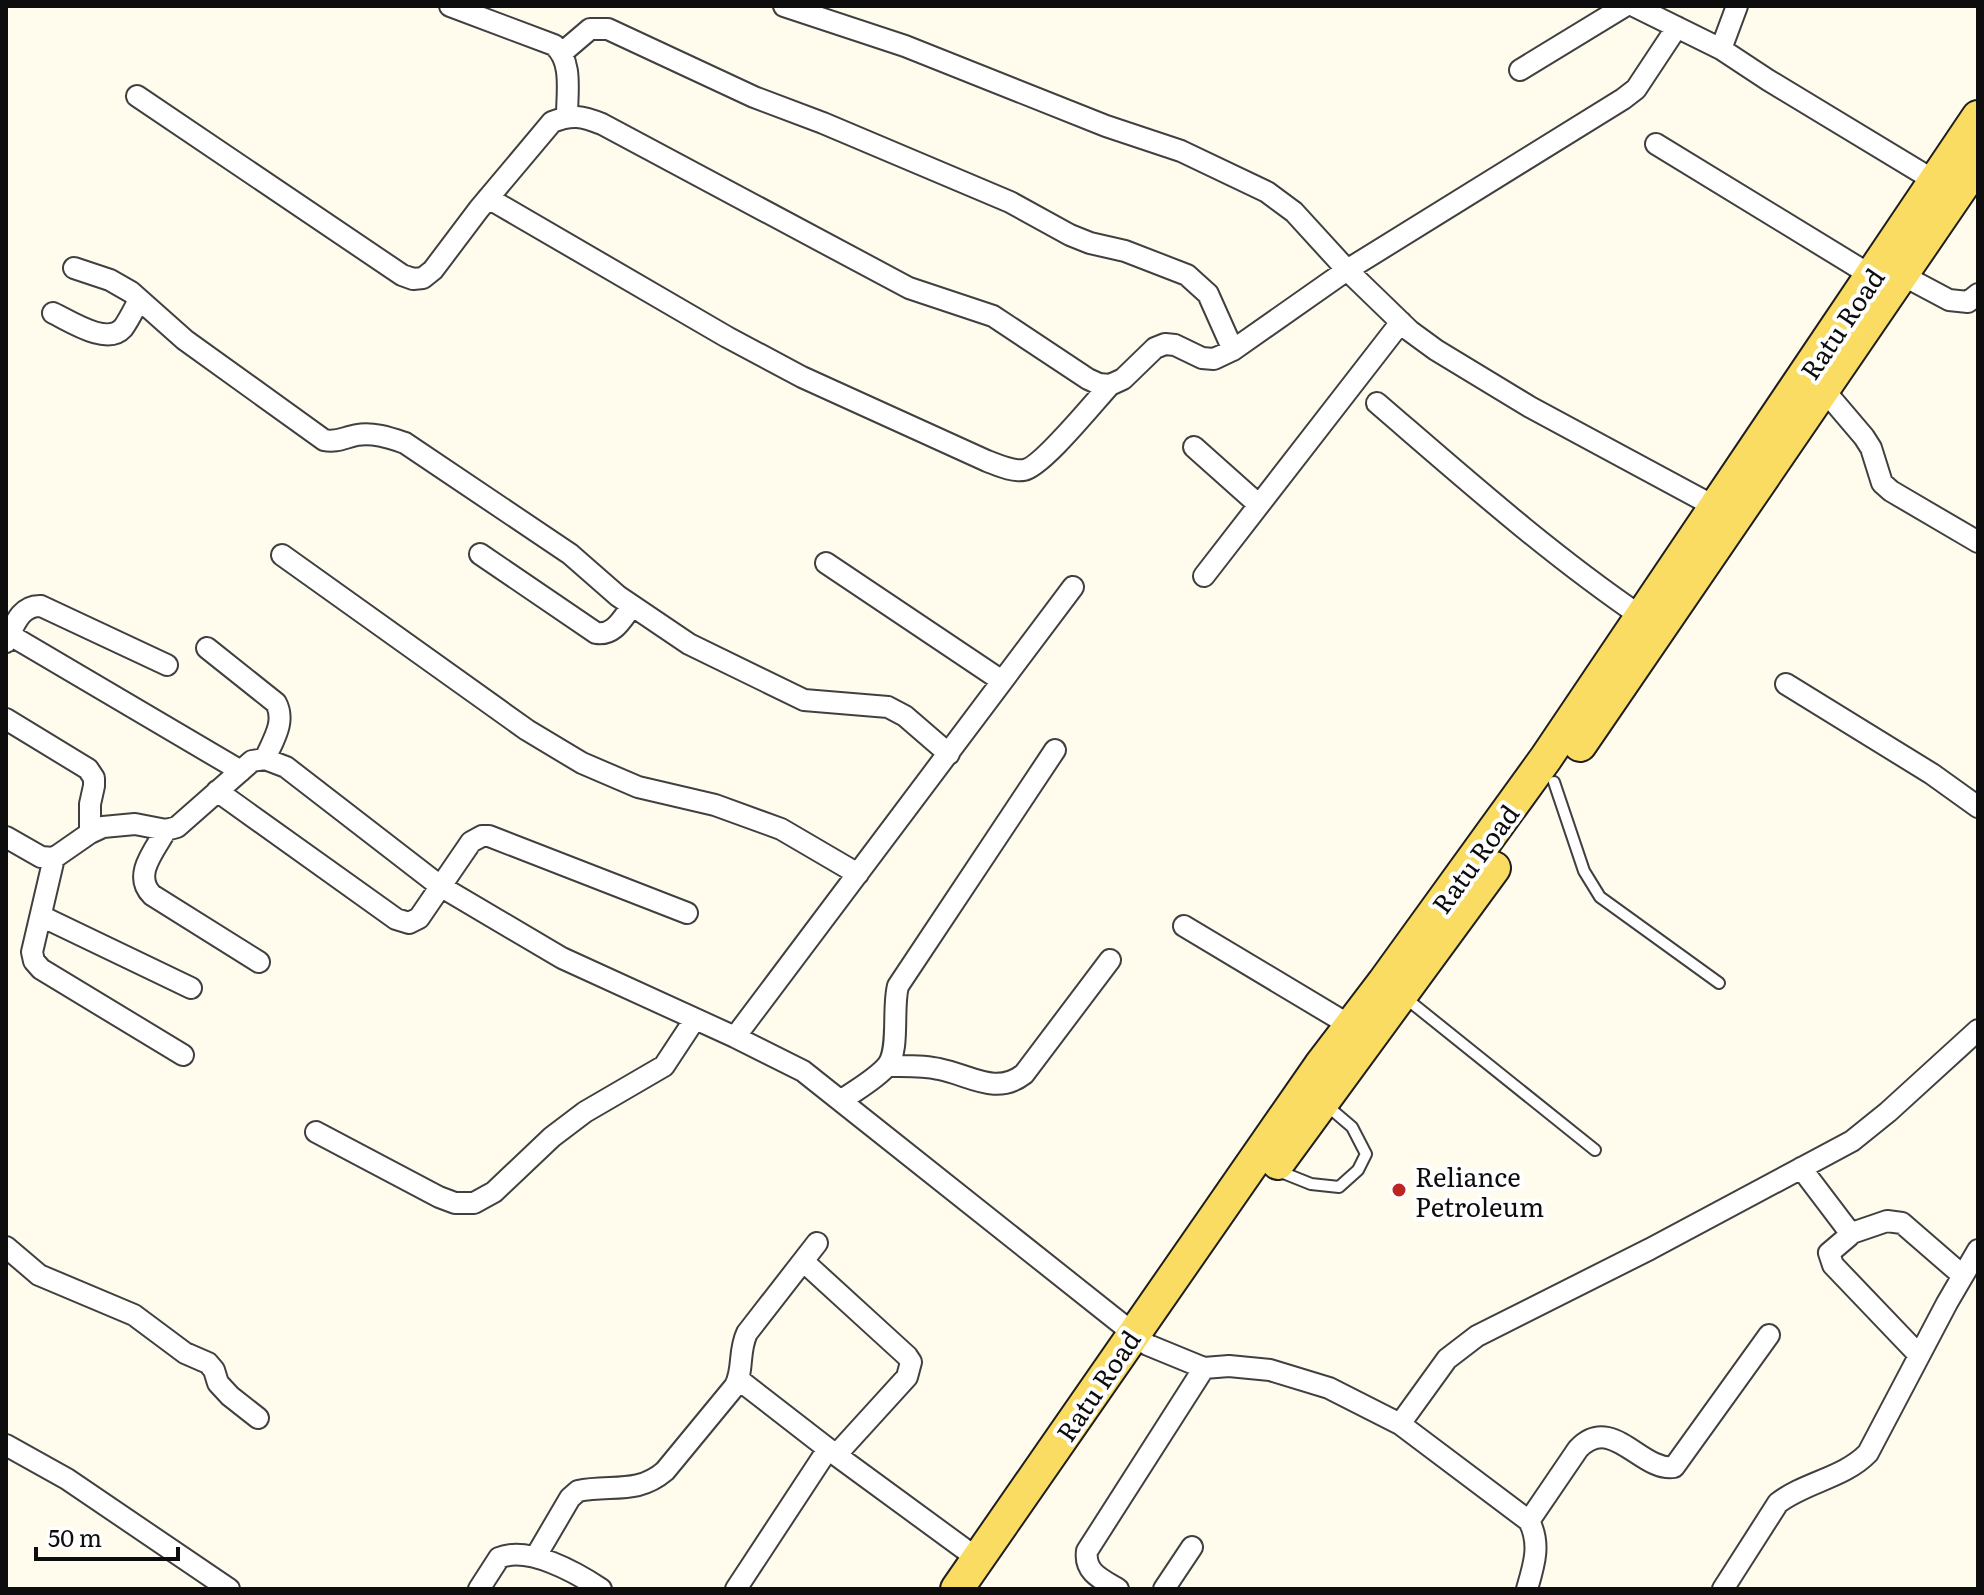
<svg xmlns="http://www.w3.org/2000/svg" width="1984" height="1595" font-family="Literata,serif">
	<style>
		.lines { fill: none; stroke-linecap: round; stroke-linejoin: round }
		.lane-casing { stroke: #404040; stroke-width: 14 }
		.street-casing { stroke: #404040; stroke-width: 24 }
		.primary-casing { stroke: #1e1e1e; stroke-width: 36 }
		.lane { stroke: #fff; stroke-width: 10 }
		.street { stroke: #fff; stroke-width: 20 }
		.primary { stroke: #fadc63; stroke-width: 32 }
		.poi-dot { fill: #bf2424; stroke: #fff; stroke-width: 3 }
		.labels { text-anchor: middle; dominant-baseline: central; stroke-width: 8; stroke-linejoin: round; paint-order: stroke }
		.street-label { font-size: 26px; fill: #0d0d0d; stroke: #fff }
		.poi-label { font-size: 26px; fill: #0d0d0d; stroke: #fff; text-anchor: start }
	</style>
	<rect width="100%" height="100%" fill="#fffcee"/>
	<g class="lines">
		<defs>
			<path id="lane" d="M1554,782L1584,871L1600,897L1719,983
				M1403,996L1595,1150
				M1276,1170L1311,1184L1339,1187L1358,1170L1366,1154L1352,1127L1325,1104"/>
			<path id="street" d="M450,6L554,45C573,61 567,92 567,116
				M784,6L905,46L1106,126L1181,151L1267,192L1294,212L1347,270L1410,331L1436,350L1530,407L1723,511
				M1634,6L1721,49L1768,80L1935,181
				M1721,49L1737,6
				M563,52L590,29H608L754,97L823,123L1010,202L1070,235L1090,243L1125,251L1187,275L1208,294L1233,350
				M1520,70L1625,6
				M137,96L402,275L413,279L423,278L433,270L479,209L552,122C572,114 582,116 602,124L909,288L993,316L1088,379L1099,384L1110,385L1123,379L1155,348L1165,344L1175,345L1202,358L1214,359L1233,350L1347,270L1623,99L1636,89L1677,27
				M1656,144L1872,276
				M488,198L727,337L802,377L987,461C998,465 1012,472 1024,470C1042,467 1095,401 1110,385
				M74,268L110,280L131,292L185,340L324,440C337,443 345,437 357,435C373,432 390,438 405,443L570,554L618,596L689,644L804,700L888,707L905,716L949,754
				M1902,275L1949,300L1968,302L1978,294
				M53,313C70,321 107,346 123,328C129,320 134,309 139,300
				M1824,390L1864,437L1871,448L1882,483L1891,491L1978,542
				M1377,403C1463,477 1548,553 1642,617
				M1194,447L1259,505
				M480,554L596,633C614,636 622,619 632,606
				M282,555L527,730L582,763L638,787L715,805L781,829L858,874
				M826,563L1002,681
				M1204,576L1401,322
				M10,635L241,771
				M6,642C14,626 20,605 41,606L167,665
				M207,648L276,703C286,722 273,740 265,759
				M1786,684L1932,774L1978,807
				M6,719L88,769L94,778V786L90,804V833
				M217,791L396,919L409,923L419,918L471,842L482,836H489L687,913
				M166,830C155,850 132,875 152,895L259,962
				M6,837L41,857L54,858L90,833L103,827L135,824L166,830L177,827L252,761L265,759L286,767L440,886L562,958L735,1037L803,1071L1148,1345L1204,1368L1229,1366L1270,1370L1329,1388L1400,1424L1529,1521C1541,1544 1534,1565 1527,1589
				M54,858L32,952L34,961L41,969L183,1055
				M41,916L191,988
				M1184,926L1351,1026
				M735,1037L1073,587
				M887,1066C904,1066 923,1065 939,1069C970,1075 996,1096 1024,1074L1110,960
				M842,1100C856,1090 876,1079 887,1066C900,1051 892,1008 898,986L1055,750
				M316,1132L439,1197L455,1203H474L494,1192L552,1137L585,1112L664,1066L695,1019
				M1801,1168L1848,1230L1849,1236L1829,1253L1833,1265L1919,1355
				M1849,1234L1887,1221L1902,1223L1962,1275
				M6,1247L39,1275L134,1315L185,1353L208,1363L214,1370L218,1383L230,1396L258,1418
				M803,1261L907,1356L911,1362L907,1377L836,1455
				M738,1379L836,1455L978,1559
				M1400,1424L1447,1359L1477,1336L1650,1249L1852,1141L1888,1112L1978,1030
				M6,1445L67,1479L229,1589
				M1529,1521L1578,1449C1612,1413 1641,1472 1674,1467L1769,1335
				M536,1556L570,1498L578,1491C611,1484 637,1495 665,1471L735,1386C744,1369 738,1352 747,1333L817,1243
				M479,1589L499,1558C528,1545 577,1573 601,1589
				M736,1589L828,1449
				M1118,1589C1101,1579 1084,1572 1087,1551L1204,1368
				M1164,1589L1192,1547
				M1723,1589L1778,1503C1805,1482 1844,1478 1868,1453L1947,1303L1978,1250"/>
			<path id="primary" d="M1580,745L1978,163
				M1278,1163L1494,868
				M957,1589L1320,1066L1384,982L1546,758L1978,117"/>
		</defs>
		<use href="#lane" class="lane-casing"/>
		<use href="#street" class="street-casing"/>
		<use href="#primary" class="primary-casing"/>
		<use href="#lane" class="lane"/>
		<use href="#street" class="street"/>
		<use href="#primary" class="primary"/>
	</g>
	<circle class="poi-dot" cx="1399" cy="1190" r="8"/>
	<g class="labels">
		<g class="street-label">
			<text transform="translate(1841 323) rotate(-56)">Ratu Road</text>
			<text transform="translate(1474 858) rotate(-54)">Ratu Road</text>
			<text transform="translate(1097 1385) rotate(-56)">Ratu Road</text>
		</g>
		<g class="poi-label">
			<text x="1415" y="1175">Reliance<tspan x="1415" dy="30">Petroleum</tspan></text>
		</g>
	</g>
	<rect width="1984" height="1595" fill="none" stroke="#0d0d0d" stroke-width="16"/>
	<path d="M36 1547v12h142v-12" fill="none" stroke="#0d0d0d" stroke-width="4"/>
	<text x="48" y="1547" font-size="24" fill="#0d0d0d" stroke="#ffffff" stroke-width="6" paint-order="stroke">50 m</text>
</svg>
